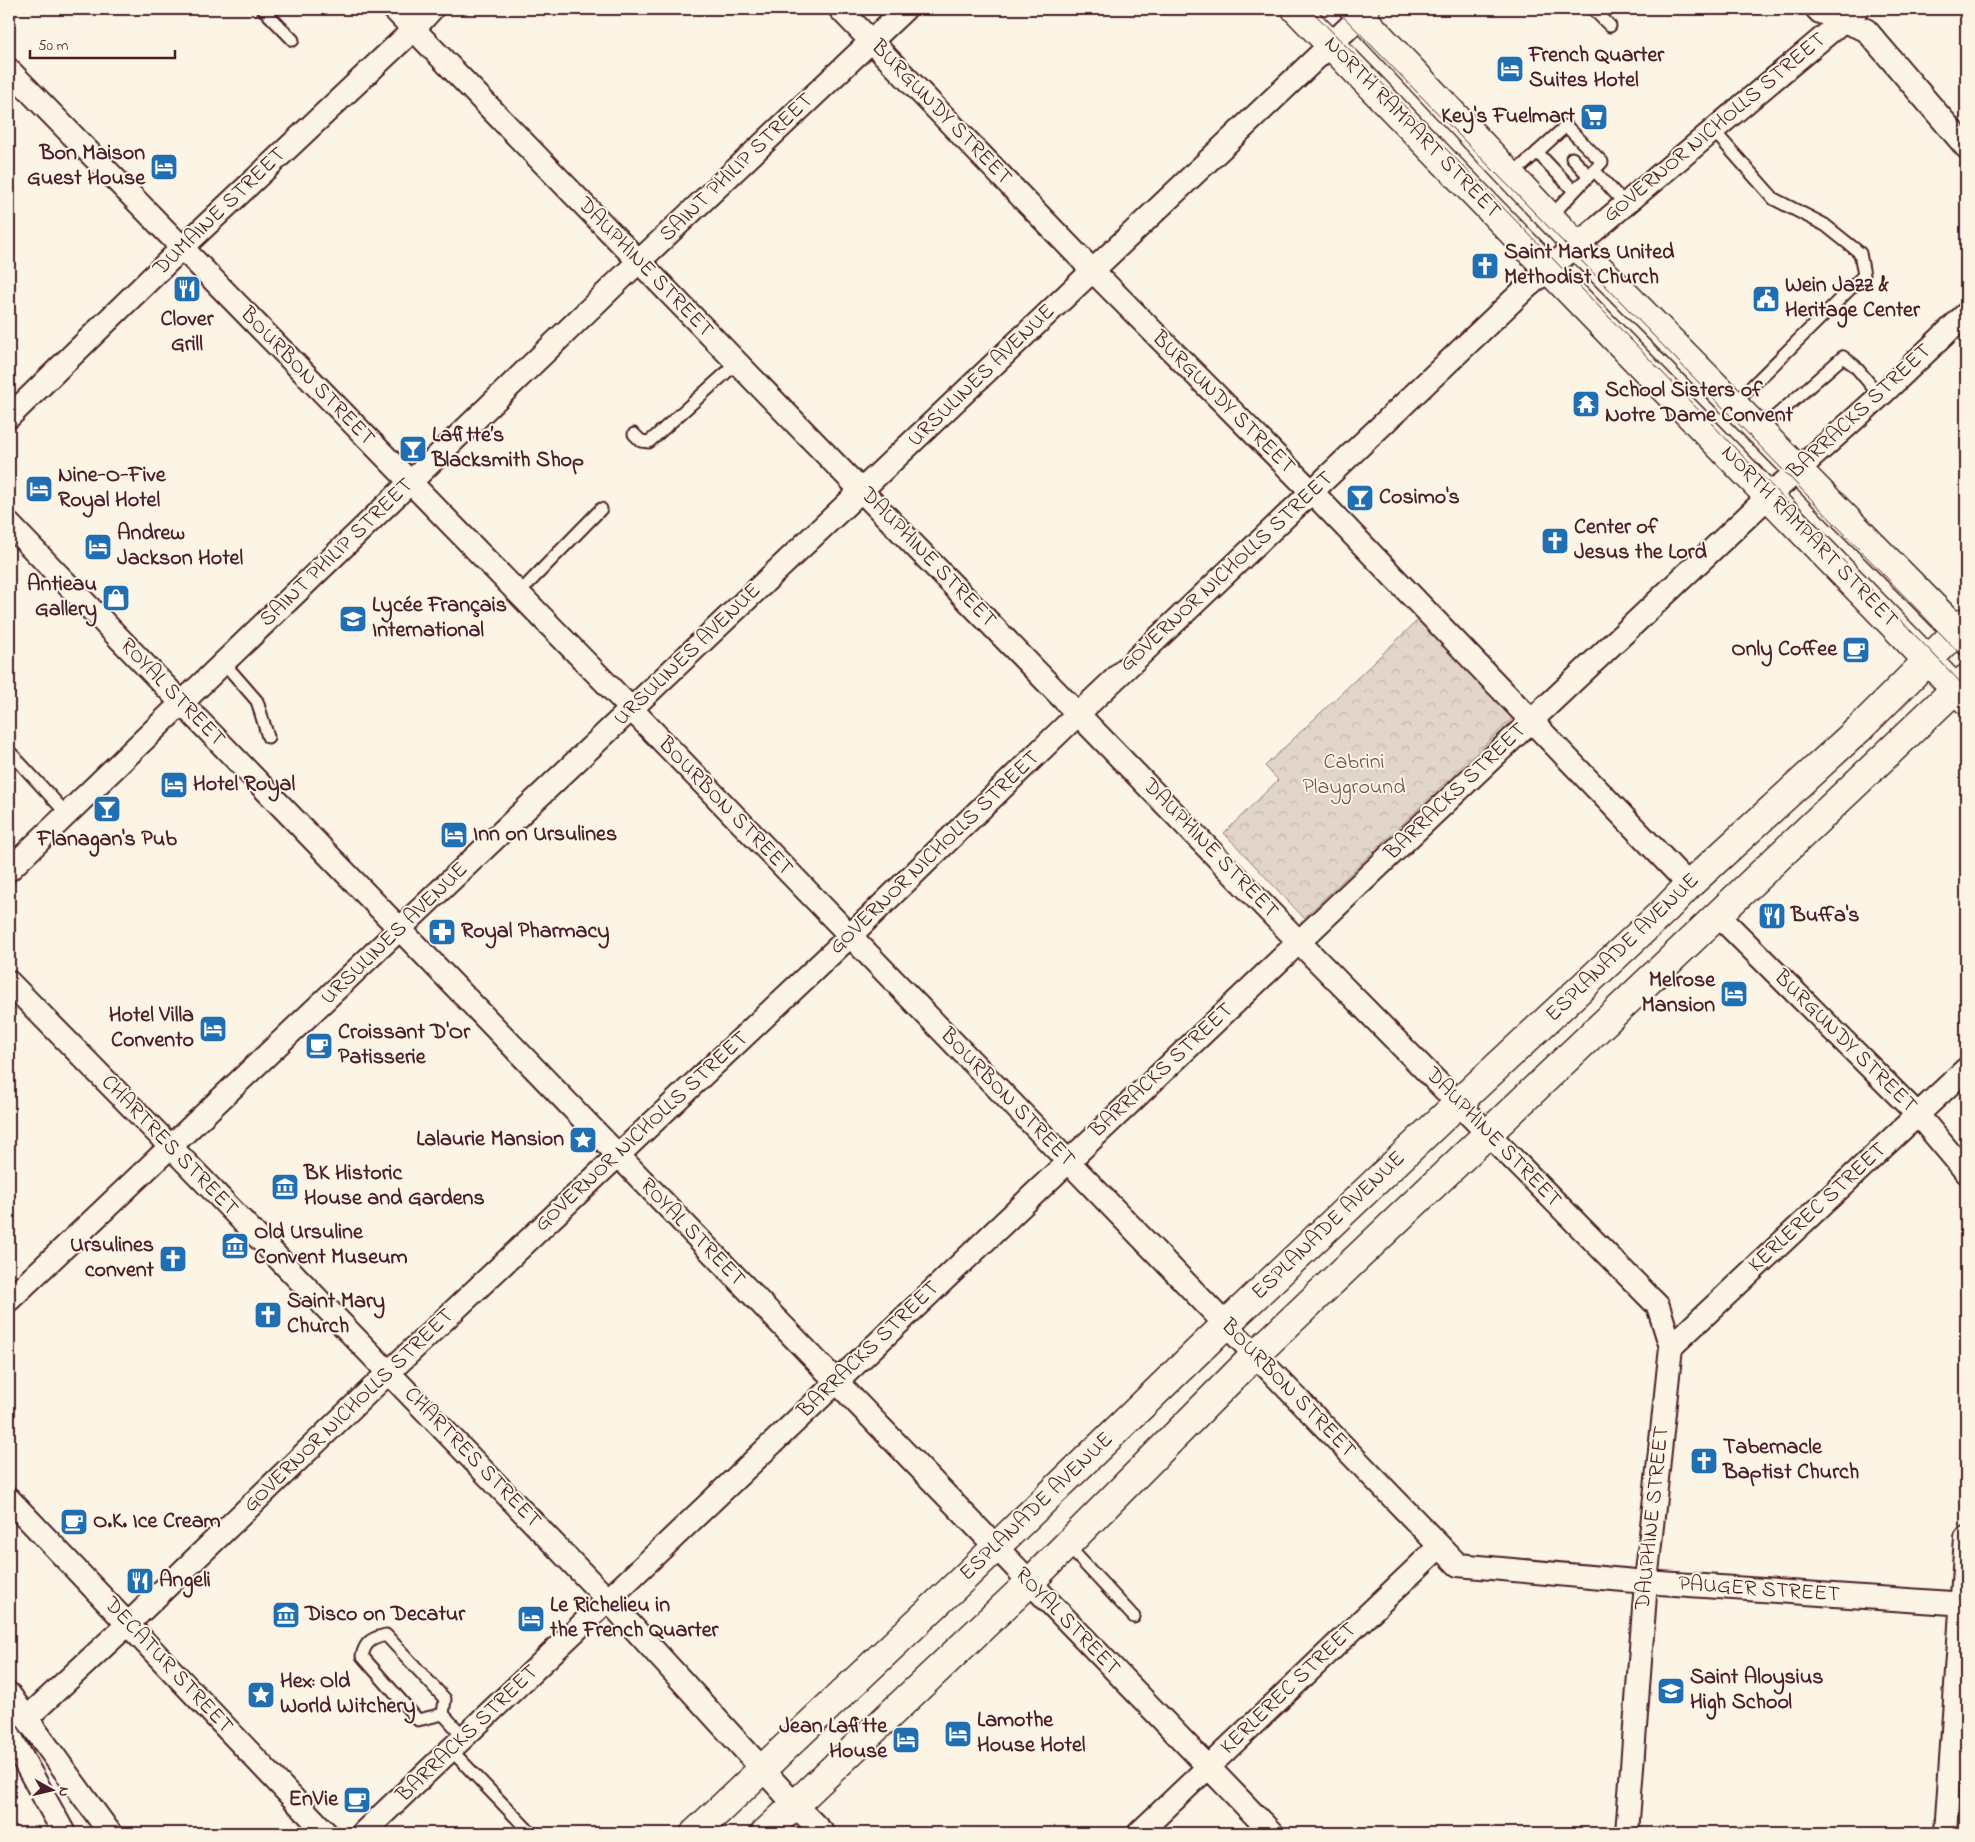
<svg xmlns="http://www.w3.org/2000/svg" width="1975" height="1842" font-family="'Indie Flower',sans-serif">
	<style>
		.forest { fill: url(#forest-crowns); stroke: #967a7a }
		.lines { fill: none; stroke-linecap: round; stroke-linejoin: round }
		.lane-casing { stroke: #4a1f2b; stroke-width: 15 }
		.street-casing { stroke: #4a1f2b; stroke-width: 26 }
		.secondary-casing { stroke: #4a1f2b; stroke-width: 31 }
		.lane { stroke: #fcf5e5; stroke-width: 11 }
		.street { stroke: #fcf5e5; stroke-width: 22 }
		.secondary { stroke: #fcf5e5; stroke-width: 28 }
		.tram { stroke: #4a1f2b; stroke-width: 1 }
		.labels { text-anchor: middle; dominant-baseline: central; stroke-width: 4; stroke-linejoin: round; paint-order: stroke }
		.poi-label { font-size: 22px; font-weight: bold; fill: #4a1f2b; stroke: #fcf5e5; text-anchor: start }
		.street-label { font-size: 22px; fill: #4a1f2b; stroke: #fcf5e5 }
		.park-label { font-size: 22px; fill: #704c53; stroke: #fcf5e5 }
	</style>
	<defs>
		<pattern id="forest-crowns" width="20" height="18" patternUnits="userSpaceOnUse" patternTransform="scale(1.25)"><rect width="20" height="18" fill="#e2d5ca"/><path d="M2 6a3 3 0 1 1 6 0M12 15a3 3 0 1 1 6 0" fill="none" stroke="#c3b6ae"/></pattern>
	</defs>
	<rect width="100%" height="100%" fill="#fcf5e5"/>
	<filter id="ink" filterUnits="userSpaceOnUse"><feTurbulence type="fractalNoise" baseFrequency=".02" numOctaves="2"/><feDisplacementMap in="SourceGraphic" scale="10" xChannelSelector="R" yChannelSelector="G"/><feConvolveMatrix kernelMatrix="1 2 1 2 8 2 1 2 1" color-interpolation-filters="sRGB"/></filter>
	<g filter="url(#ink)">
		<path class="forest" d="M1420,618L1514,717L1304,918L1224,833L1278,780L1265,766Z"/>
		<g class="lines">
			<defs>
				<path id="lane" d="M263,9L293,40
					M1593,9L1610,26
					M1713,130L1774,199L1825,225L1860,253L1864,275L1734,404
					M1537,152L1574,191
					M1572,158L1589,176
					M1594,170L1625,204
					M1511,176L1566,126L1602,162L1550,217
					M1760,430L1843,357L1855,366L1880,396
					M634,434L641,441L649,442L737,363
					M518,594L601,509
					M223,662L257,701L268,737
					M9,751L67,814
					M1067,1545L1134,1617
					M443,1714L418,1720L362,1656C365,1642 372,1638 386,1635L445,1699L443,1714L464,1737
					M451,1750L527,1829"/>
				<path id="street" d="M394,9L1299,942L1658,1306L1671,1347L1646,1582L1627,1833
					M840,9L1092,270L1312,492L1689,885
					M1817,9L1820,12L1866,30L1966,147
					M9,70L640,718L1458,1565L1646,1582L1966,1604
					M9,417L182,248L413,30L432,9
					M9,524L1272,1833
					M9,870L632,268L905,9
					M1718,915L1918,1115L1966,1172
					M9,982L171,1147L608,1600L796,1806L823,1833
					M9,1300L1368,9
					M1671,1347L1966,1069
					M9,1499L326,1833
					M9,1694L110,1833
					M30,1715L129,1623L389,1372L850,936L1078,714L1526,288L1857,9
					M9,1734L64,1833
					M363,1833L1531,721L1769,496L1880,396L1966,314
					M1139,1833L1440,1546
					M1946,1833L1966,1538"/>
				<path id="secondary" d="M1296,9L1966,700
					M1354,9L1576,245L1966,640
					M695,1833L965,1577L1225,1325L1472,1090L1666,909L1689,885L1859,729L1966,622
					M765,1833L1029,1583L1256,1354L1966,679"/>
			</defs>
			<use href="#lane" class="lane-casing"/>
			<use href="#street" class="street-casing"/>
			<use href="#secondary" class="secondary-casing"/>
			<use href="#lane" class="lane"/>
			<use href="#street" class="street"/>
			<use href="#secondary" class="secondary"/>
			<path class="tram" d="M1310,9L1556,262L1966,688
				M1336,9L1571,250L1966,660"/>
		</g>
	</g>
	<defs>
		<symbol id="hotel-square" viewBox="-11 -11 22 22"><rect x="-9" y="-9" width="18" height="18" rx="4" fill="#1f6fb2" stroke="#fcf5e5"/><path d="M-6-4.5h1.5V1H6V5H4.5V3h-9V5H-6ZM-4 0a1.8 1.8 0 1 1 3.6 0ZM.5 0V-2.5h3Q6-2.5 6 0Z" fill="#fff"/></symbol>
		<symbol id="supermarket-square" viewBox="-11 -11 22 22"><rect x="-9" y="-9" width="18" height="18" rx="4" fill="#1f6fb2" stroke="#fcf5e5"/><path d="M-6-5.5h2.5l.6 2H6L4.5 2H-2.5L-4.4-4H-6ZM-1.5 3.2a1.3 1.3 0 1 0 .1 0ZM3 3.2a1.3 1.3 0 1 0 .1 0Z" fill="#fff"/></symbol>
		<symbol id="church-square" viewBox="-11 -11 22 22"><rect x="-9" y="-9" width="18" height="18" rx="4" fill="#1f6fb2" stroke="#fcf5e5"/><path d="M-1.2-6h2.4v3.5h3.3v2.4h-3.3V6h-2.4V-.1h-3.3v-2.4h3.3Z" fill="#fff"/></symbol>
		<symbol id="restaurant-square" viewBox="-11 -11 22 22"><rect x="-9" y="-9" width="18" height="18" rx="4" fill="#1f6fb2" stroke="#fcf5e5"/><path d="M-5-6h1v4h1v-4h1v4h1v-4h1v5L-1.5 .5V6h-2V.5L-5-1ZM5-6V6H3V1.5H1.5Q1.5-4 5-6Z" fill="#fff"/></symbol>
		<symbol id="civic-square" viewBox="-11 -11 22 22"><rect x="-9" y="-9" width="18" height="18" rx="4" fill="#1f6fb2" stroke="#fcf5e5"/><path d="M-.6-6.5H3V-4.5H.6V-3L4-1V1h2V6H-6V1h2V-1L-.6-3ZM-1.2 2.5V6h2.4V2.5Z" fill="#fff"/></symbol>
		<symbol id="temple-square" viewBox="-11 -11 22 22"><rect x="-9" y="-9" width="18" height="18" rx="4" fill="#1f6fb2" stroke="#fcf5e5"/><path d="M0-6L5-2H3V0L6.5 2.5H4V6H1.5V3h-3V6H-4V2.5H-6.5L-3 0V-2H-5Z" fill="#fff"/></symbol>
		<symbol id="bar-square" viewBox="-11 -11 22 22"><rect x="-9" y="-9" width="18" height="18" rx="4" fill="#1f6fb2" stroke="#fcf5e5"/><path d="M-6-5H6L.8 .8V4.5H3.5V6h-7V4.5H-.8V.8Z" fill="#fff"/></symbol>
		<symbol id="shop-square" viewBox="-11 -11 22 22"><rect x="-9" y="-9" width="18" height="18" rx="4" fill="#1f6fb2" stroke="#fcf5e5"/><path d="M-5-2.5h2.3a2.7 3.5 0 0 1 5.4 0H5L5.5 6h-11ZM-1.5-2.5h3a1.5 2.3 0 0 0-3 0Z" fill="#fff"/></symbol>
		<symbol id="school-square" viewBox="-11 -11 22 22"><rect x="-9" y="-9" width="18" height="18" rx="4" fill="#1f6fb2" stroke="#fcf5e5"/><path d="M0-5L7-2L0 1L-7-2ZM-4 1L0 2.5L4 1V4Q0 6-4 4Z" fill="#fff"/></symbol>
		<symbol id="cafe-square" viewBox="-11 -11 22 22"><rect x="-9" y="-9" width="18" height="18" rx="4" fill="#1f6fb2" stroke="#fcf5e5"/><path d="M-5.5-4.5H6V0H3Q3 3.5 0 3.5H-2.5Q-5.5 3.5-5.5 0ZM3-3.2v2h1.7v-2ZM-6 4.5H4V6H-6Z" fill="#fff"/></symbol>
		<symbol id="pharmacy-square" viewBox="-11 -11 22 22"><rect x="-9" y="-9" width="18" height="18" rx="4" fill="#1f6fb2" stroke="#fcf5e5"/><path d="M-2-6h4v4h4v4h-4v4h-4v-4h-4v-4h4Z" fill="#fff"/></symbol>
		<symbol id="sight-square" viewBox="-11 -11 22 22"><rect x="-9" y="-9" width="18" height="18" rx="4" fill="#1f6fb2" stroke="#fcf5e5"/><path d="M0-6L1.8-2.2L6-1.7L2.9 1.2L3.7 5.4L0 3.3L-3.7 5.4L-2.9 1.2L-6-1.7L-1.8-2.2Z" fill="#fff"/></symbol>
		<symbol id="museum-square" viewBox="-11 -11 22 22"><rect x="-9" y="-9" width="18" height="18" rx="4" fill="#1f6fb2" stroke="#fcf5e5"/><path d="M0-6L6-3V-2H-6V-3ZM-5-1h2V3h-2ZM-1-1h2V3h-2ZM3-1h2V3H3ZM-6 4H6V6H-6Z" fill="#fff"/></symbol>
	</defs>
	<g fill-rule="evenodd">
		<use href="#hotel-square" x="1494" y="53" width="32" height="32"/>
		<use href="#supermarket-square" x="1578" y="101" width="32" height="32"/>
		<use href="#hotel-square" x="148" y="151" width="32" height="32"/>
		<use href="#church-square" x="1469" y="250" width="32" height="32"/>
		<use href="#restaurant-square" x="171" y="273" width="32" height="32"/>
		<use href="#civic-square" x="1750" y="283" width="32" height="32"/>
		<use href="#temple-square" x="1570" y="388" width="32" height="32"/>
		<use href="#bar-square" x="397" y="433" width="32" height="32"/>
		<use href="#hotel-square" x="23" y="473" width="32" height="32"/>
		<use href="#bar-square" x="1344" y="482" width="32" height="32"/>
		<use href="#church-square" x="1539" y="525" width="32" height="32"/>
		<use href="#hotel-square" x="82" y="531" width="32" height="32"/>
		<use href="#shop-square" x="100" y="582" width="32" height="32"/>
		<use href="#school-square" x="337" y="603" width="32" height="32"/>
		<use href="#cafe-square" x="1840" y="634" width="32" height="32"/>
		<use href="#hotel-square" x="158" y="769" width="32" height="32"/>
		<use href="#bar-square" x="91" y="793" width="32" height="32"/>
		<use href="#hotel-square" x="438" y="819" width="32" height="32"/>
		<use href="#restaurant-square" x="1756" y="900" width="32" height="32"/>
		<use href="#pharmacy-square" x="426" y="916" width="32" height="32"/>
		<use href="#hotel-square" x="1718" y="978" width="32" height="32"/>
		<use href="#hotel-square" x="197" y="1013" width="32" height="32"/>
		<use href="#cafe-square" x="303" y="1030" width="32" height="32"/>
		<use href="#sight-square" x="567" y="1124" width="32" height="32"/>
		<use href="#museum-square" x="269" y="1171" width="32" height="32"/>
		<use href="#museum-square" x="219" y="1230" width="32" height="32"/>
		<use href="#church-square" x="157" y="1243" width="32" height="32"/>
		<use href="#church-square" x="252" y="1299" width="32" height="32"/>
		<use href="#church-square" x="1688" y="1445" width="32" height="32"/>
		<use href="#cafe-square" x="58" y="1506" width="32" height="32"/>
		<use href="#restaurant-square" x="124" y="1565" width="32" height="32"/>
		<use href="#museum-square" x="270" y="1599" width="32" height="32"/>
		<use href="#hotel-square" x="515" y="1603" width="32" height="32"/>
		<use href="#school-square" x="1655" y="1675" width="32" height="32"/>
		<use href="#sight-square" x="245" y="1679" width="32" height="32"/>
		<use href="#hotel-square" x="942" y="1718" width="32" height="32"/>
		<use href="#hotel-square" x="890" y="1724" width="32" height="32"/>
		<use href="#cafe-square" x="341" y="1784" width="32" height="32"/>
	</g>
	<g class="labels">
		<g class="poi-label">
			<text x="1529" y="56">French Quarter<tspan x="1529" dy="25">Suites Hotel</tspan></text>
			<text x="1575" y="117" text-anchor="end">Key's Fuelmart</text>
			<text x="145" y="154" text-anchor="end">Bon Maison<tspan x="145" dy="25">Guest House</tspan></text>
			<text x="1504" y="253">Saint Marks United<tspan x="1504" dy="25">Methodist Church</tspan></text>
			<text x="1785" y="286">Wein Jazz &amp;<tspan x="1785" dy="25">Heritage Center</tspan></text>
			<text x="187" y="320" text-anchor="middle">Clover<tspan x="187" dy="25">Grill</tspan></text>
			<text x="1605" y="391">School Sisters of<tspan x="1605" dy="25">Notre Dame Convent</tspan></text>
			<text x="432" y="436">Lafitte’s<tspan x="432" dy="25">Blacksmith Shop</tspan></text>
			<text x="58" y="476">Nine-O-Five<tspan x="58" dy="25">Royal Hotel</tspan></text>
			<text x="1379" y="498">Cosimo's</text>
			<text x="1574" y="528">Center of<tspan x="1574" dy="25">Jesus the Lord</tspan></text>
			<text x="117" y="534">Andrew<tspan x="117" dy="25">Jackson Hotel</tspan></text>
			<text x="97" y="585" text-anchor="end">Antieau<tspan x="97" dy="25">Gallery</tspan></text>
			<text x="372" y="606">Lycée Français<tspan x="372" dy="25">International</tspan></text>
			<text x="1837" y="650" text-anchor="end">Only Coffee</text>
			<text x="193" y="785">Hotel Royal</text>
			<text x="473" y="835">Inn on Ursulines</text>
			<text x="107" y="840" text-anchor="middle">Flanagan's Pub</text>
			<text x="1791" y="916">Buffa's</text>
			<text x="461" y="932">Royal Pharmacy</text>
			<text x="1715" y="981" text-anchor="end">Melrose<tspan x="1715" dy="25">Mansion</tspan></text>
			<text x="194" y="1016" text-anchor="end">Hotel Villa<tspan x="194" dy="25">Convento</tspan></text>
			<text x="338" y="1033">Croissant D'Or<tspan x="338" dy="25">Patisserie</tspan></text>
			<text x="564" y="1140" text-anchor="end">Lalaurie Mansion</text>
			<text x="304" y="1174">BK Historic<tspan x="304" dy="25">House and Gardens</tspan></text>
			<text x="254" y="1233">Old Ursuline<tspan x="254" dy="25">Convent Museum</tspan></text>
			<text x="154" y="1246" text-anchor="end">Ursulines<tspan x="154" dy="25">convent</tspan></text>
			<text x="287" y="1302">Saint Mary<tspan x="287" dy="25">Church</tspan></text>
			<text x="1723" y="1448">Tabernacle<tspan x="1723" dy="25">Baptist Church</tspan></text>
			<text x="93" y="1522">O.K. Ice Cream</text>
			<text x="159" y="1581">Angeli</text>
			<text x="550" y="1606">Le Richelieu in<tspan x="550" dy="25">the French Quarter</tspan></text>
			<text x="305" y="1615">Disco on Decatur</text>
			<text x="1690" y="1678">Saint Aloysius<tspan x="1690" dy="25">High School</tspan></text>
			<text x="280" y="1682">Hex: Old<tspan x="280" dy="25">World Witchery</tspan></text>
			<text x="977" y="1721">Lamothe<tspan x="977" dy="25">House Hotel</tspan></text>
			<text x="887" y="1727" text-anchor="end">Jean Lafitte<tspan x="887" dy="25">House</tspan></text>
			<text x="338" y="1800" text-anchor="end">EnVie</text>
		</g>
		<g class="street-label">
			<text transform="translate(941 113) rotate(46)">BURGUNDY STREET</text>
			<text transform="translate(1412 128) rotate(46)">NORTH RAMPART STREET</text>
			<text transform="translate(1715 128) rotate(-40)">GOVERNOR NICHOLLS STREET</text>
			<text transform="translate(737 168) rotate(-44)">SAINT PHILIP STREET</text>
			<text transform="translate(220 212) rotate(-44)">DUMAINE STREET</text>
			<text transform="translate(645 268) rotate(46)">DAUPHINE STREET</text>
			<text transform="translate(982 376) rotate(-44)">URSULINES AVENUE</text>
			<text transform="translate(307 377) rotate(46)">BOURBON STREET</text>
			<text transform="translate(1223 403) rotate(45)">BURGUNDY STREET</text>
			<text transform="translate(1860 412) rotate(-43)">BARRACKS STREET</text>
			<text transform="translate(1809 537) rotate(46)">NORTH RAMPART STREET</text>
			<text transform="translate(337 553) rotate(-44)">SAINT PHILIP STREET</text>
			<text transform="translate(928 558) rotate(46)">DAUPHINE STREET</text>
			<text transform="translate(1227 572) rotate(-43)">GOVERNOR NICHOLLS STREET</text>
			<text transform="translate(688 655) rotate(-44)">URSULINES AVENUE</text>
			<text transform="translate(172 693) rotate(46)">ROYAL STREET</text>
			<text transform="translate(1456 792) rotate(-44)">BARRACKS STREET</text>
			<text transform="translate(725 807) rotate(46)">BOURBON STREET</text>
			<text transform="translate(1210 849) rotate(46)">DAUPHINE STREET</text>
			<text transform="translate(935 853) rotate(-44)">GOVERNOR NICHOLLS STREET</text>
			<text transform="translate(395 934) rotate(-44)">URSULINES AVENUE</text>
			<text transform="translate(1623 948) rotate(-44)">ESPLANADE AVENUE</text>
			<text transform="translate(1845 1042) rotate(45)">BURGUNDY STREET</text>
			<text transform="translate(1162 1071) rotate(-43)">BARRACKS STREET</text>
			<text transform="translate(1007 1098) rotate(46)">BOURBON STREET</text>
			<text transform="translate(642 1132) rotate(-43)">GOVERNOR NICHOLLS STREET</text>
			<text transform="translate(1493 1138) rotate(46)">DAUPHINE STREET</text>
			<text transform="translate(169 1146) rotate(46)">CHARTRES STREET</text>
			<text transform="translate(1818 1208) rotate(-43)">KERLEREC STREET</text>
			<text transform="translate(1329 1226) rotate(-44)">ESPLANADE AVENUE</text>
			<text transform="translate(692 1233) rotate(46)">ROYAL STREET</text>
			<text transform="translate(869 1350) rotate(-44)">BARRACKS STREET</text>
			<text transform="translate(1288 1389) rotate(46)">BOURBON STREET</text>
			<text transform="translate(349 1411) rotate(-44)">GOVERNOR NICHOLLS STREET</text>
			<text transform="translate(472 1458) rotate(46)">CHARTRES STREET</text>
			<text transform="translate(1037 1507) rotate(-44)">ESPLANADE AVENUE</text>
			<text transform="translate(1653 1518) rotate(-84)">DAUPHINE STREET</text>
			<text transform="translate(1759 1590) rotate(4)">PAUGER STREET</text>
			<text transform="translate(1067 1622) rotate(46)">ROYAL STREET</text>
			<text transform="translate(168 1666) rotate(47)">DECATUR STREET</text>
			<text transform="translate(1289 1689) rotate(-44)">KERLEREC STREET</text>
			<text transform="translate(468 1734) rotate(-44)">BARRACKS STREET</text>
		</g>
		<g class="park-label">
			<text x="1354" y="763">Cabrini<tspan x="1354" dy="25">Playground</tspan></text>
		</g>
	</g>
	<rect width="1975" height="1842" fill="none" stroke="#fcf5e5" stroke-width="30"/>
	<rect x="15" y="15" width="1945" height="1812" fill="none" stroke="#4a1f2b" stroke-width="2" filter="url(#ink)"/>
	<g transform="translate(52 1790) rotate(98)" stroke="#fcf5e5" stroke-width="4" paint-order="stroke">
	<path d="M0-4L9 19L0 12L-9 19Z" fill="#4a1f2b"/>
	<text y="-8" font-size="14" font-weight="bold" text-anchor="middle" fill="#4a1f2b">N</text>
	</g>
	<path d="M30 50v8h145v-8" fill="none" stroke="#4a1f2b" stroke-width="2.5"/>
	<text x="38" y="50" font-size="15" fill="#4a1f2b" stroke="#fcf5e5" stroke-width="4" paint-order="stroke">50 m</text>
</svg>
